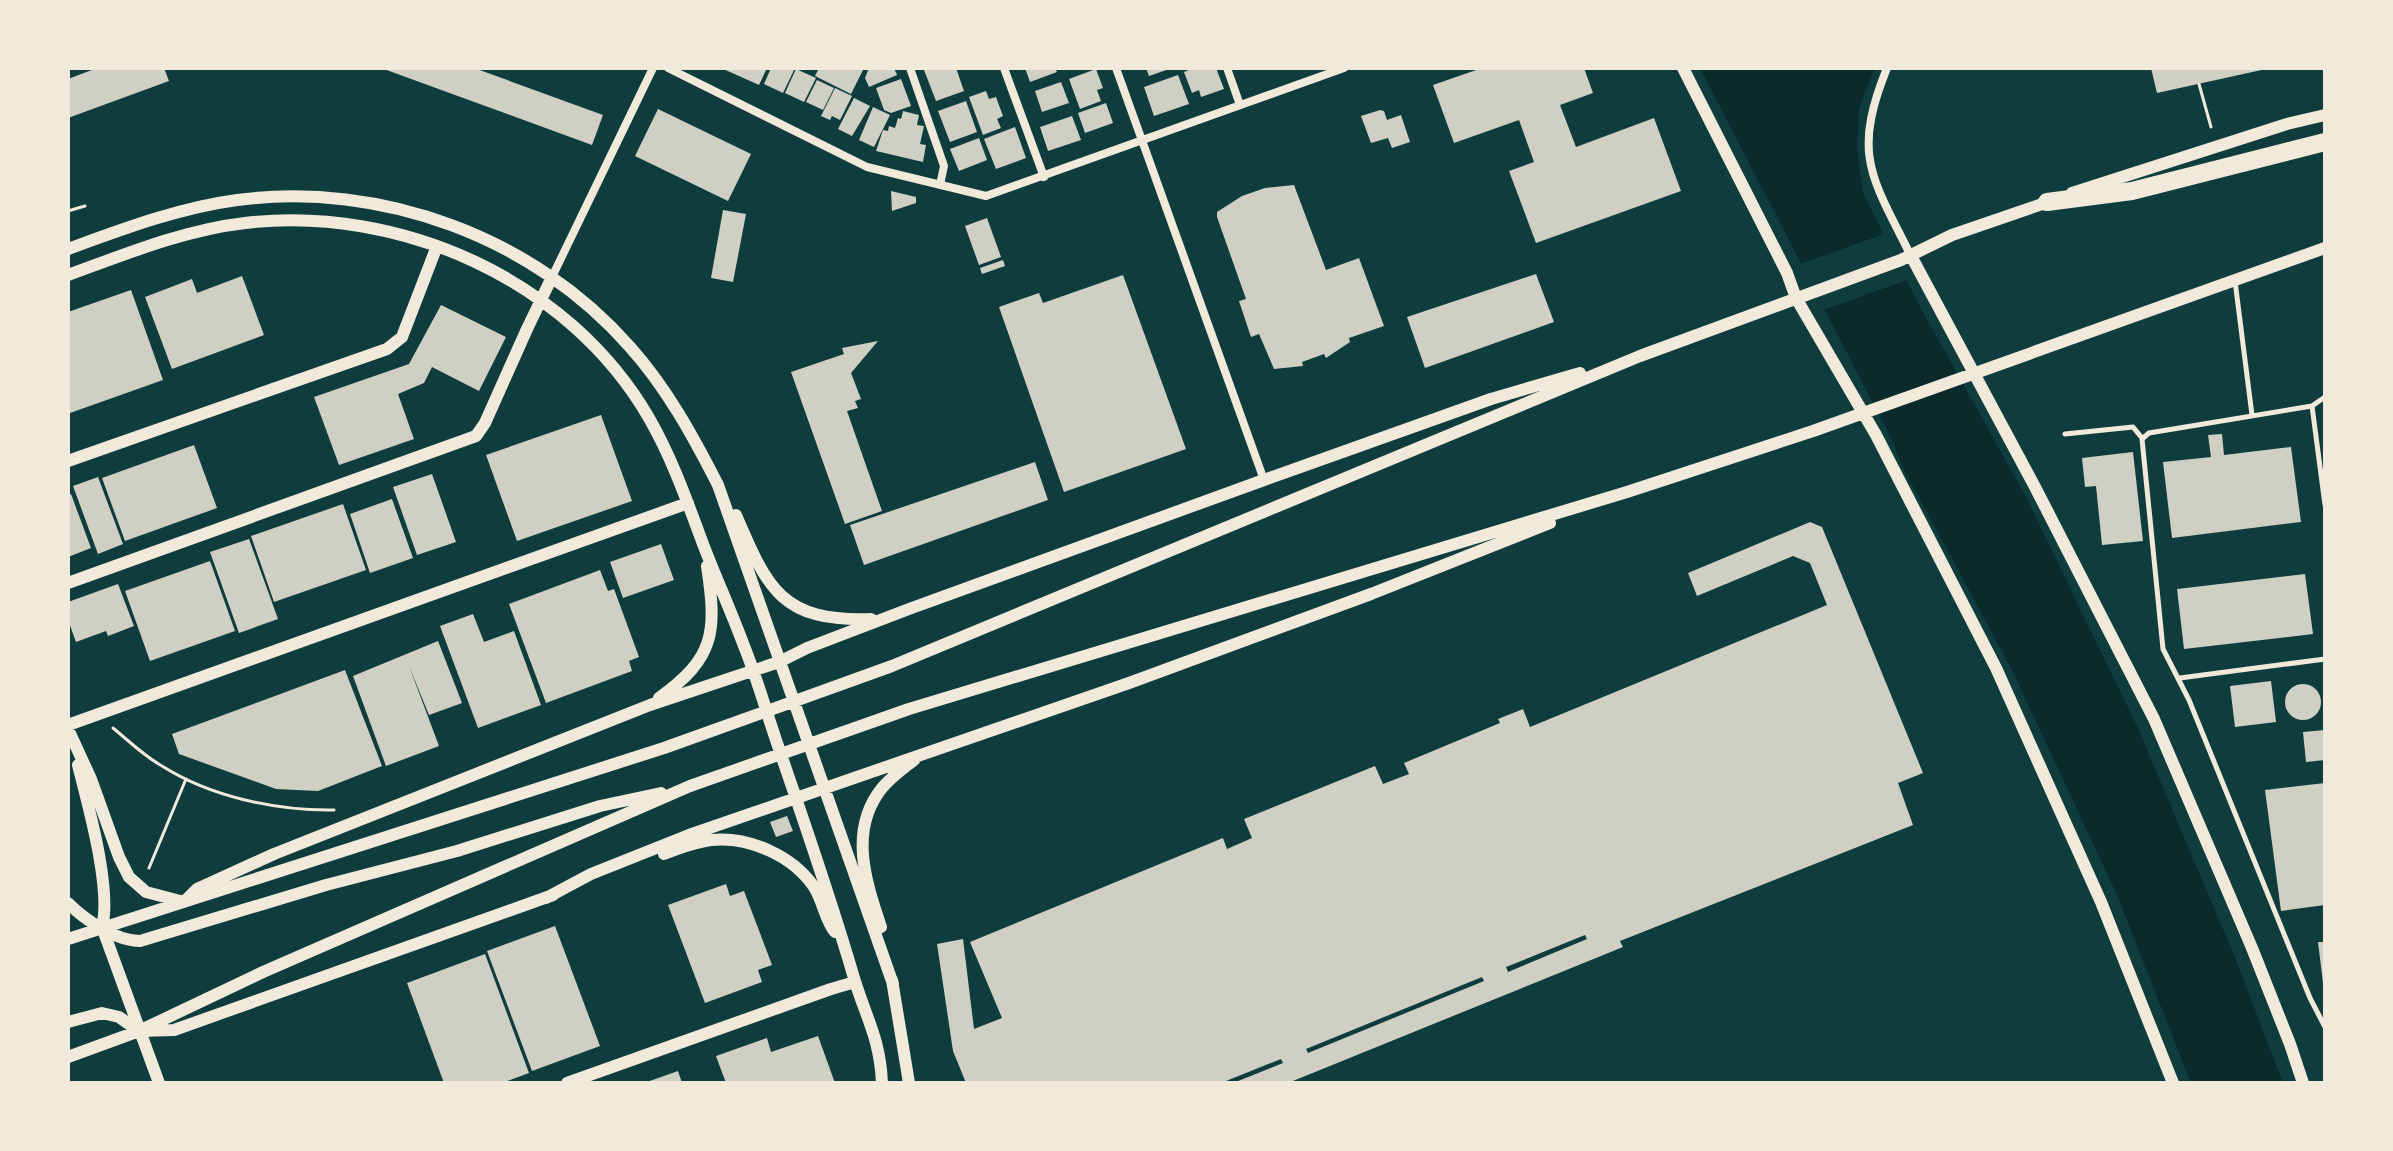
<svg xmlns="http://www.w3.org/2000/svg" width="2393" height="1151" font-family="Rubik,sans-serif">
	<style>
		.water { fill: #0a2a2b }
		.pier { fill: #0f3d3e }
		.building { fill: #cfcfc3; fill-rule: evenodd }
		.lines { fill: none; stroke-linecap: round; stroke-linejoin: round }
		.path { stroke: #f1e9da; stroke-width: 3 }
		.service { stroke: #f1e9da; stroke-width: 5 }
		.minor { stroke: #f1e9da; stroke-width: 8 }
		.tertiary { stroke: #f1e9da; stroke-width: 12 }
		.motorway { stroke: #f1e9da; stroke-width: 18 }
	</style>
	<rect width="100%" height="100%" fill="#0f3d3e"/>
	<path class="water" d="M1700,68H1875L1859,108L1857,150L1863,193L1920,307L2026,497L2137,726L2236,960L2283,1083H2191L2117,895L2012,670L1902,466L1891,438Z"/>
	<path class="pier" d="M1887,233L1910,279L1823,310L1800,264Z"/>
	<path class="building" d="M97,68H164L169,81L68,118V79Z
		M381,68H474L603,115L592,145Z
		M721,68H767L759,85Z
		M771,68H795L783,93L764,84Z
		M819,68H864L851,94L815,76Z
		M869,68H894L897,75L869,87L865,78Z
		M929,68H956L964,91L936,101L924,70Z
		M1025,68H1055L1057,72L1030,82Z
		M1146,68H1172L1149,76Z
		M1194,68H1216L1224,89L1201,97L1199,90L1192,93L1184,72Z
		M1482,68H1584L1593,93L1560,105L1576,147L1654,118L1681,191L1536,243L1509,171L1534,162L1519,120L1454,143L1433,85Z
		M2151,68H2266V69L2157,93Z
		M796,69L816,78L804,102L785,93Z
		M1096,69L1103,88L1097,90L1101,101L1080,109L1069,79Z
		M1178,75L1189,104L1154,116L1144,87Z
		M901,79L911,106L891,113L884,110L876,88Z
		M817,80L834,88L823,110L806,102Z
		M1061,82L1069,103L1042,112L1035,91Z
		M835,88L852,96L840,120L832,116L830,120L821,116Z
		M986,91L989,99L996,97L1003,116L997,119L1001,128L983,135L969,97Z
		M854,98L870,106L852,136L838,129Z
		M966,101L977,132L950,142L938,111Z
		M1106,103L1113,123L1085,133L1078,113Z
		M873,107L890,115L874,147L859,140Z
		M658,109L751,154L728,201L635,156Z
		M1380,110L1384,111L1387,120L1401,115L1410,142L1392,148L1388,138L1371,143L1361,116Z
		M903,111L919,115L917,125L924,126L920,144L926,145L923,162L876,151L883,130L888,131L889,126L895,128L898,118L901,119Z
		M1072,116L1081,140L1048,151L1040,127Z
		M1015,127L1026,158L996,169L984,139Z
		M979,138L987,160L959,171L950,149Z
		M1294,185L1326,270L1359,258L1384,326L1349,338L1350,342L1326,358L1324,354L1302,362L1303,366L1274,369L1259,334L1251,337L1239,301L1246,299L1217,217V212L1242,196L1265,188Z
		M891,191L916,197V203L892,211Z
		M723,210L746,214L733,282L711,278Z
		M987,218L1001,257L979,265L965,226Z
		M1003,260L1005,266L982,274L980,268Z
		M1536,274L1554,322L1425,368L1407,317Z
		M1123,275L1186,449L1064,492L999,307L1039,293L1043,303Z
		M242,276L264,335L172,369L145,297L192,279L197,293Z
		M131,290L163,380L70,413L68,312Z
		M441,305L506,337L479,391L432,367L424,383L398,394L414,439L339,465L314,397L409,364Z
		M878,341L851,373L861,399L855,401L858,408L847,411L882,511L845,524L791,372L844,354L842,348Z
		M601,415L632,501L517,541L486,455Z
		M2222,434L2224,455L2291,447L2301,522L2172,538L2163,462L2211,457L2208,435Z
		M194,445L217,508L125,541L102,478Z
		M2133,452L2143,541L2102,545L2096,486L2085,487L2082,458Z
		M1035,462L1048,500L864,565L850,525Z
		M432,474L456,542L417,555L393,487Z
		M98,477L123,544L98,554L73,486Z
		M71,494L91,548L68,557V495Z
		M392,499L413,558L370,573L350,514Z
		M343,504L366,570L274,602L251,536Z
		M1810,522L1822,527L1923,773L1898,783L1913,825L1620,941L1623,947L1288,1083H1233L1283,1063L1281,1059L1221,1083H966L953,1051L937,944L963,939L974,1029L1002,1018L970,942L1223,838L1227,849L1252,838L1244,819L1375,766L1383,784L1409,774L1404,763L1500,723L1498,719L1523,709L1530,727L1827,605L1810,563L1793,556L1697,596L1688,573ZM1585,935L1587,939L1508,972L1506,967ZM1482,977L1484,981L1308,1053L1306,1049Z
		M249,539L278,619L239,633L210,552Z
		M661,544L674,580L623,598L610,562Z
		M210,561L235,631L150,661L125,591Z
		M600,570L608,591L614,589L639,657L629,661L632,671L546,703L509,604Z
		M2305,574L2313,634L2184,649L2177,589Z
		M118,584L134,626L108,636L106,631L76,642L68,620V602Z
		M473,614L484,642L514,631L541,705L478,728L440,626Z
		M438,641L462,703L429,715L409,666L439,746L386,766L353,676Z
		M345,670L382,766L318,791L276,789L179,754L172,734Z
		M2271,681L2276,722L2235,727L2230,686Z
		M2285 702a18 18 0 1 1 36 0a18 18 0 1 1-36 0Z
		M2325,730V760L2306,762L2303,732Z
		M2325,783V905L2281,911L2265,790Z
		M787,816L793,831L776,837L770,822Z
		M726,884L730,896L744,891L772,965L758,970L762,982L705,1003L668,905Z
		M555,926L600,1046L532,1071L487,951Z
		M2318,942H2325V983H2323Z
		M485,954L529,1073L502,1083H444L407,983Z
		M818,1036L835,1083H726L716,1056L767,1038L771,1052Z
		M678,1071L682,1083H644Z"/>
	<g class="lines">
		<path class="path" d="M2199,84L2211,127
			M68,211L85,206
			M113,728C129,741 144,756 162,766C211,797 277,811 334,810
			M149,868L186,779"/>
		<path class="service" d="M2235,281L2252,415
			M2325,397L2312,406L2149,433L2142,439L2163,649L2189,700L2310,998L2325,1027
			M2312,406L2325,505
			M2065,434L2133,427L2142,438
			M2180,678L2325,659"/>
		<path class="minor" d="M668,68L867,167L986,196L1344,68
			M910,68L944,166L940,185
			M1004,68L1044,177
			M1116,68L1264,480
			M1227,68L1240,105
			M1887,68C1852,155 1871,176 1910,254
			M552,277L653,68"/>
		<path class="tertiary" d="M1683,68L1787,273L1796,298L1876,435L1996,668L2101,902L2173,1083
			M2072,193L2287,124L2325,115
			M68,249C123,229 178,208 237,200C381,181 534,237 630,347C666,387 693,436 718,485L893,984
			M1910,254L2035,487L2154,719L2252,948L2290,1044L2303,1083
			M68,275C126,254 184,230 245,223C401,205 569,280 649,418C672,458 687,501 703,544C716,578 731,611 744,646C757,678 766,711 777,743C804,821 831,899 854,978C866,1018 880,1038 882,1083
			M68,461L387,349L402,337L437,246
			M736,515C768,590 782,622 871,619
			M68,583L476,436L485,423L527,329L552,277
			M659,698C715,658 717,632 707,566
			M68,725L688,503
			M68,729L91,779L119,857L129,877L146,892L184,902L197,889L274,854L650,705L779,662L807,648L909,609L1264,480L1491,399L1580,373
			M78,765C88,805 112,889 102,927L159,1083
			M664,854C679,848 695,842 711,840C749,836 793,856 814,887C823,901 825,920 835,932
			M546,898L591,874L689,835L1129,683L1371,594L1550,523
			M68,903C85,920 116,941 140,941L326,885L457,851L600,806L661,793
			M881,927C866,882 848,830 882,788C891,777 904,768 915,759
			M68,939L664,748L892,666L1640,356L1901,260L1952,235L2051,201
			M892,980L909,1083
			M68,1022L102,1013L119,1017L139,1031L174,1030L553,895
			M68,1057L139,1031L263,972L690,786L909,709L1627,492L1813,431L2325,248
			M567,1083L831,989L855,982"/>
		<path class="motorway" d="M2047,202L2132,191L2325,142"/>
	</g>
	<rect width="2393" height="1151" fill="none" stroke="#f1e9da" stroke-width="140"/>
</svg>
